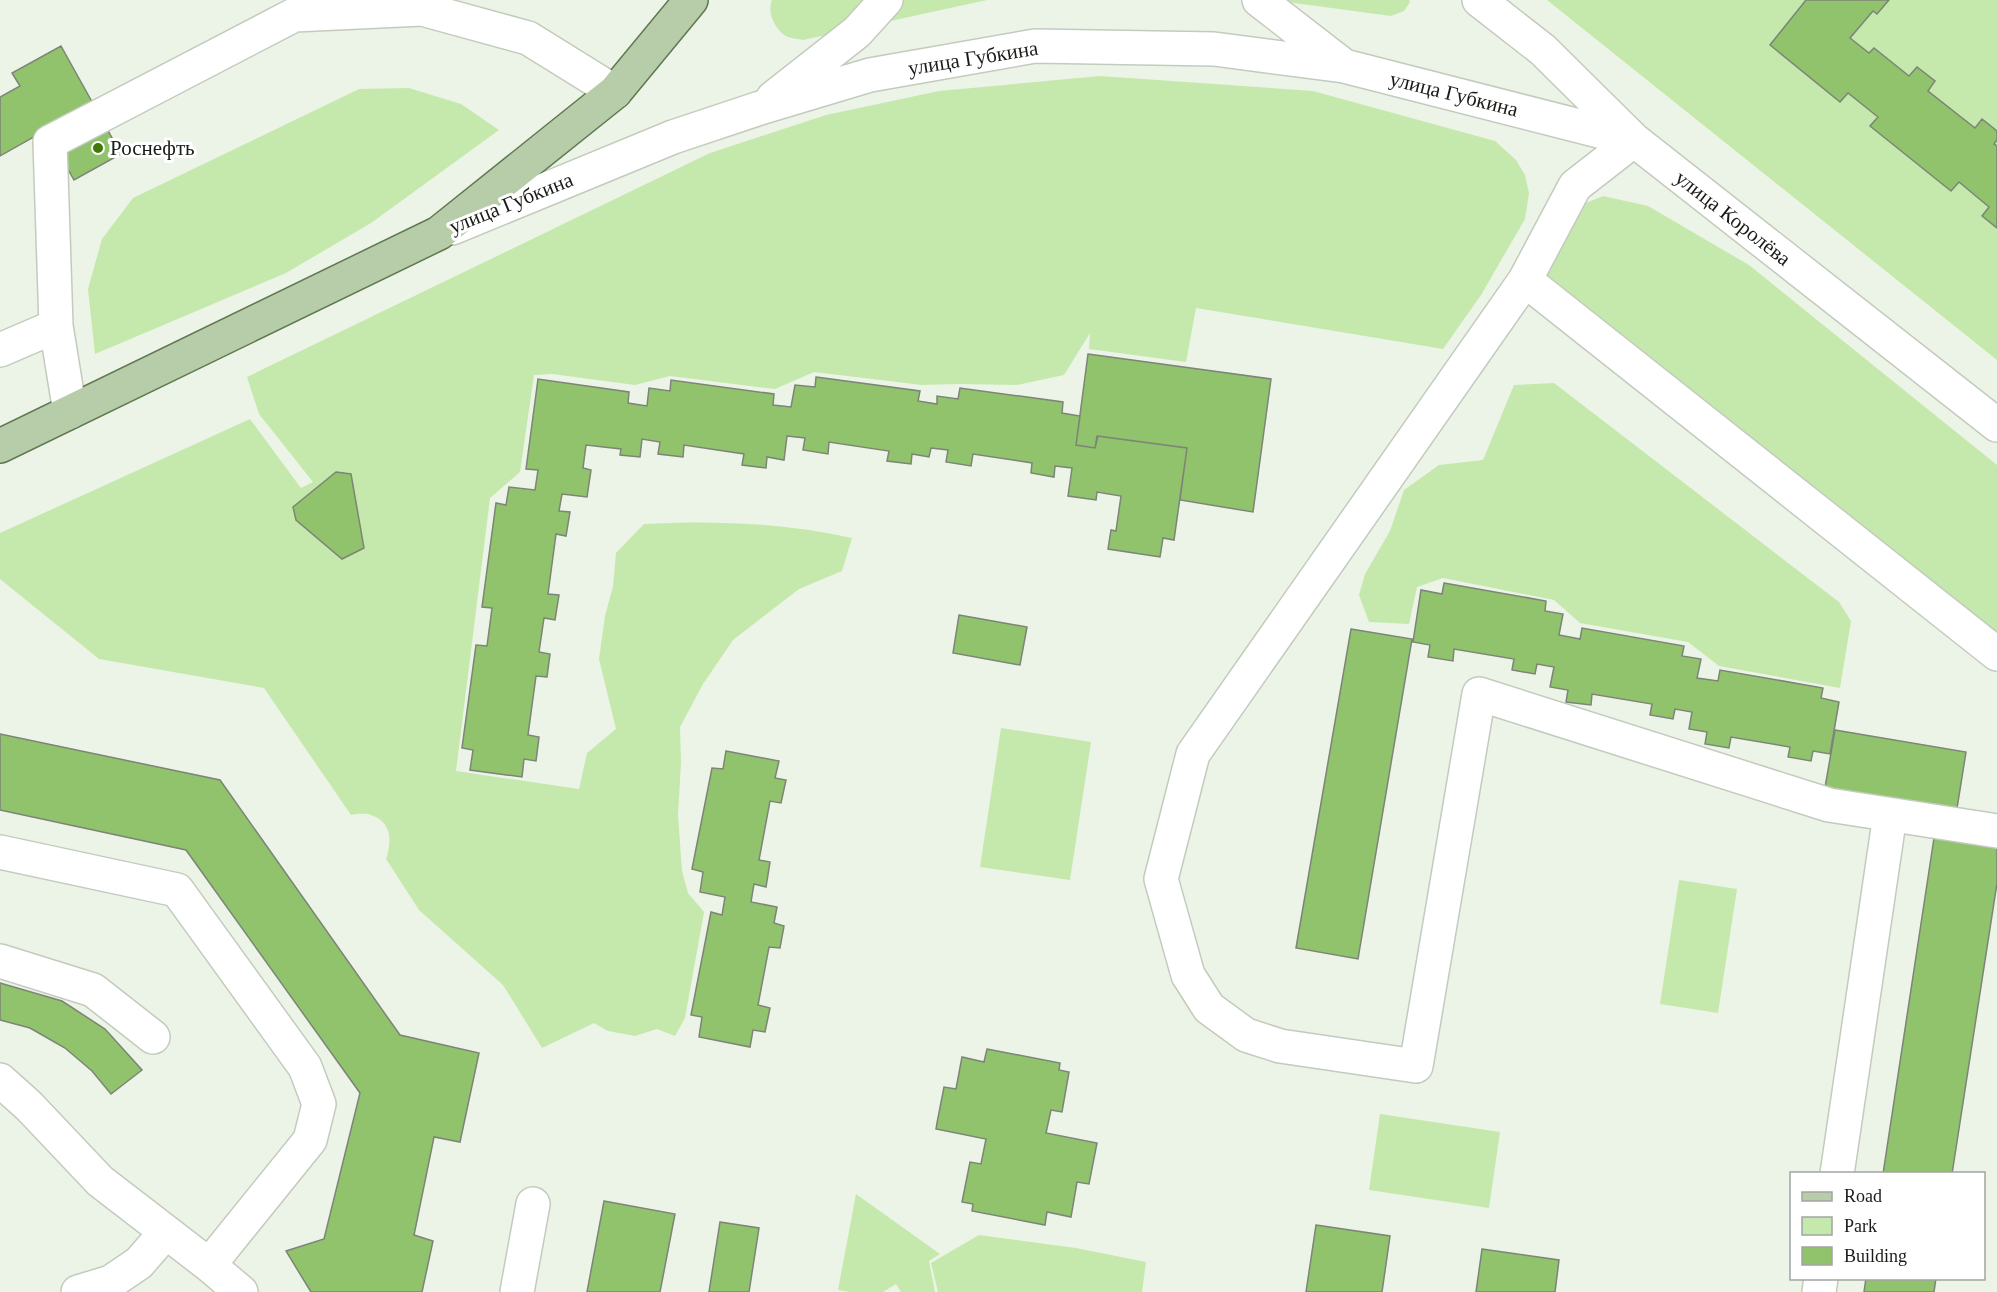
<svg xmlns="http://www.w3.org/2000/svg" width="1997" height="1292" font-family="Georgia,serif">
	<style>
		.green { fill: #c5e9ad }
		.building { fill: #90c36b; stroke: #7d8478; stroke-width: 1.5 }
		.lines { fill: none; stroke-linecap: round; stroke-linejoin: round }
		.minor-casing { stroke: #c3cbbe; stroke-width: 36 }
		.major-casing { stroke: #607850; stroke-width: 36 }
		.minor { stroke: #fff; stroke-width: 33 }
		.major { stroke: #b7cca8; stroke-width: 33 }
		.poi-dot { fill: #447805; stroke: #fff; stroke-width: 2 }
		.labels { text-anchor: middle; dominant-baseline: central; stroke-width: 6; stroke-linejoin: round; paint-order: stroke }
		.street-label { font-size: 21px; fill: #191c17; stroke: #fff }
		.poi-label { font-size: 21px; fill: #191c17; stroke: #fff; text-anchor: start }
	</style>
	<rect width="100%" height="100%" fill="#ebf4e6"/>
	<path class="green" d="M772,0H987L803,40C797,39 789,38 784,35C774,27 767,12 772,0Z
		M1272,0H1409L1410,2L1404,11L1391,16Z
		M1547,0H1997V360Z
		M1100,76L1313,91L1495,141L1516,160L1525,175L1529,193L1525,219L1481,295L1443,349L1196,308L1186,362L1089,349L1090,333L1064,375L1017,385L959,384L922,385L814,372L775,389L670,376L635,385L552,374L534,375L520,472L490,498L456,771L579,789L587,753L616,729L599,659L605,616L613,586L616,553L644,524C713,520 784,523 852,538L842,571L799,589L733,640L703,684L680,727L681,762L678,815L682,871L688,893L704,912L685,1018L675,1036L657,1029L635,1036L608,1031L594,1023L542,1048L503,985L419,910L386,859C392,841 392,822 371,815C366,813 357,814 351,815L264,688L99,659L0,579V533L250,419L301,488L313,482L259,414L247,377L710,153L826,115L939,91Z
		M409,88L461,104L499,130L371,223L286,273L95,354L88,289L102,239L133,198L359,89Z
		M1603,196L1648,206L1749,265L1997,465V647L1536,279L1581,205Z
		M1554,383L1839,602L1851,621L1840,688L1719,666L1688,642L1580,623L1554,600L1443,578L1417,587L1409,624L1369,622L1359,595L1365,574L1390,531L1404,490L1439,465L1483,460L1514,385Z
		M1001,728L1091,742L1070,880L980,867Z
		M1679,880L1737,889L1718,1013L1660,1004Z
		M1380,1114L1500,1132L1489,1208L1369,1190Z
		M856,1194L940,1254L929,1261L935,1292H901L896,1284L883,1292H850L838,1290Z
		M979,1235L1076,1248L1146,1262L1142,1292H938L931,1263Z"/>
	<path class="building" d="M1806,0H1889L1877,14L1873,11L1850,38L1869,53L1874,48L1909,76L1917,67L1935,81L1928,91L1975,128L1982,119L1997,131V140L1994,144L1997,146V228L1982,216L1989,207L1959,182L1951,191L1870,126L1878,117L1848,93L1840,102L1770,45Z
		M61,46L121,154L74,180L46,130L0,156V97L20,86L12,73Z
		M1088,354L1271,379L1253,512L1180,500L1187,448L1098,436L1095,448L1076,445Z
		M816,377L920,391L918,401L937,404V396L958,399L960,388L1063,402L1062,413L1080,416L1076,445L1095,448L1097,436L1187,448L1174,540L1163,538L1160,557L1108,549L1111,530L1116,531L1121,496L1097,492L1096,500L1068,496L1072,468L1055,466L1054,477L1031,473L1032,463L973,454L971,466L946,462L948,450L931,448L929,457L912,454L911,464L887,461L889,451L829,442L828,454L803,450L805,438L787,436L784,460L767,457L766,468L742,465L744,454L684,445L683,457L658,454L660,442L642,439L640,457L620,455L621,449L586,445L583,468L591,470L587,497L562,494L559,511L570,512L566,536L556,534L548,594L559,595L555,620L544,618L539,652L550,654L547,677L536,676L528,735L539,737L536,761L524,759L522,777L470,770L473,750L462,748L476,645L487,646L492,608L482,607L496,503L506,505L509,487L535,490L538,470L526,469L538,379L629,392L628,403L647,406L649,388L670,391L671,380L774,394L773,405L791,407L795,385L815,387Z
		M336,472L351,474L364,548L342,559L296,520L293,507Z
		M1444,583L1546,601L1545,611L1563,614L1559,635L1580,639L1582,628L1684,646L1682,656L1701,659L1697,678L1718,681L1720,670L1823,688L1821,698L1839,702L1830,754L1813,751L1811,761L1788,757L1790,747L1731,737L1729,748L1705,744L1707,732L1689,729L1692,712L1675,709L1673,719L1650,715L1652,704L1592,694L1591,705L1566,702L1568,690L1550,687L1554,667L1537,664L1535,674L1512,670L1514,659L1454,649L1453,661L1428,657L1430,645L1413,642L1421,590L1442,594Z
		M959,615L1027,627L1020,665L953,653Z
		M1351,629L1412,639L1358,959L1296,948Z
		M1835,730L1966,752L1955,821L1823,799Z
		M0,734L220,780L400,1035L479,1053L460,1142L434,1137L414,1235L433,1241L422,1292H311L286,1251L324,1239L360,1093L186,850L0,810Z
		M726,751L779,761L775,778L786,780L781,803L770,801L759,860L770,862L766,887L754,884L751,902L777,907L774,923L784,926L780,948L769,947L758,1005L770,1008L765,1032L753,1030L750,1047L699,1037L702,1017L691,1015L711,912L722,915L725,897L700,892L703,872L692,869L712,768L723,769Z
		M1934,838L1997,848V883L1952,1174H1883Z
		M0,983L62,1001L105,1029L142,1070L111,1094L92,1071L65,1048L30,1028L0,1020Z
		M987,1049L1060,1063L1059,1070L1069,1072L1062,1112L1051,1110L1046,1133L1097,1143L1089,1184L1077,1182L1071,1217L1047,1212L1045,1225L972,1211L973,1204L962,1202L970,1162L981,1164L986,1139L936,1129L937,1123L944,1087L956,1089L962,1057L984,1062Z
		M604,1201L675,1214L660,1292H587Z
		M720,1222L759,1228L749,1292H709Z
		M1316,1225L1390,1236L1382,1292H1306Z
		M1482,1249L1559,1260L1555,1292H1476Z
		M1866,1278H1936L1934,1292H1864Z"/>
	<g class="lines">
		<defs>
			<path id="minor" d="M1259,0L1343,65
				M1479,0L1543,50L1634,140L1997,425
				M773,98L857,32L886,0
				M1634,140L1575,186L1525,280L1193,754L1161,879L1188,975L1209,1008L1246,1035L1280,1046L1416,1066L1479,694L1829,805L1997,831
				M452,228L673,137L760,108L870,75L1035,46L1214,49L1344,66L1634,140
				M1525,280L1997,654
				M0,350L56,326
				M70,412L56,326L50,142L294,15L422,9L528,38L615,92
				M0,852L177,890L305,1067L319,1104L310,1140L209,1265
				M0,961L93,990L153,1037
				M0,1080L29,1106L100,1181L209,1265L241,1292
				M1837,1174L1890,815
				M78,1292L111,1282L139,1263L165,1233
				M517,1292L533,1204
				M1819,1292L1821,1278"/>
			<path id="major" d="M0,446L439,233L615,92L691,0"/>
		</defs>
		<use href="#minor" class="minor-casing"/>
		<use href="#major" class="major-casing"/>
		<use href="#minor" class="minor"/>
		<use href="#major" class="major"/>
	</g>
	<circle class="poi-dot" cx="98" cy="148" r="6"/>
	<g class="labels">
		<g class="street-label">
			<text transform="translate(973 58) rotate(-9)">улица Губкина</text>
			<text transform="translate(1454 94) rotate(14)">улица Губкина</text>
			<text transform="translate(511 203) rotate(-22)">улица Губкина</text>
			<text transform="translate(1733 218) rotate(38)">улица Королёва</text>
		</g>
		<g class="poi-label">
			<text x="110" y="148">Роснефть</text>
		</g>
	</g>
	<rect x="1790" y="1172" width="195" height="108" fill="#ffffff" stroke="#a3a4a2" stroke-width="1.5"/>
	<rect x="1802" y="1192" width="30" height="9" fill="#b7cca8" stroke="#a3a4a2" stroke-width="1.5"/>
	<text x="1844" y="1202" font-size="18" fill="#191c17">Road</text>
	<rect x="1802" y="1217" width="30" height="18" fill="#c5e9ad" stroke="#a3a4a2" stroke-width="1.5"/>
	<text x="1844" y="1232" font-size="18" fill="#191c17">Park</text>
	<rect x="1802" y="1247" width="30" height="18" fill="#90c36b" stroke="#a3a4a2" stroke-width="1.5"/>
	<text x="1844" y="1262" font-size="18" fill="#191c17">Building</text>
</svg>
